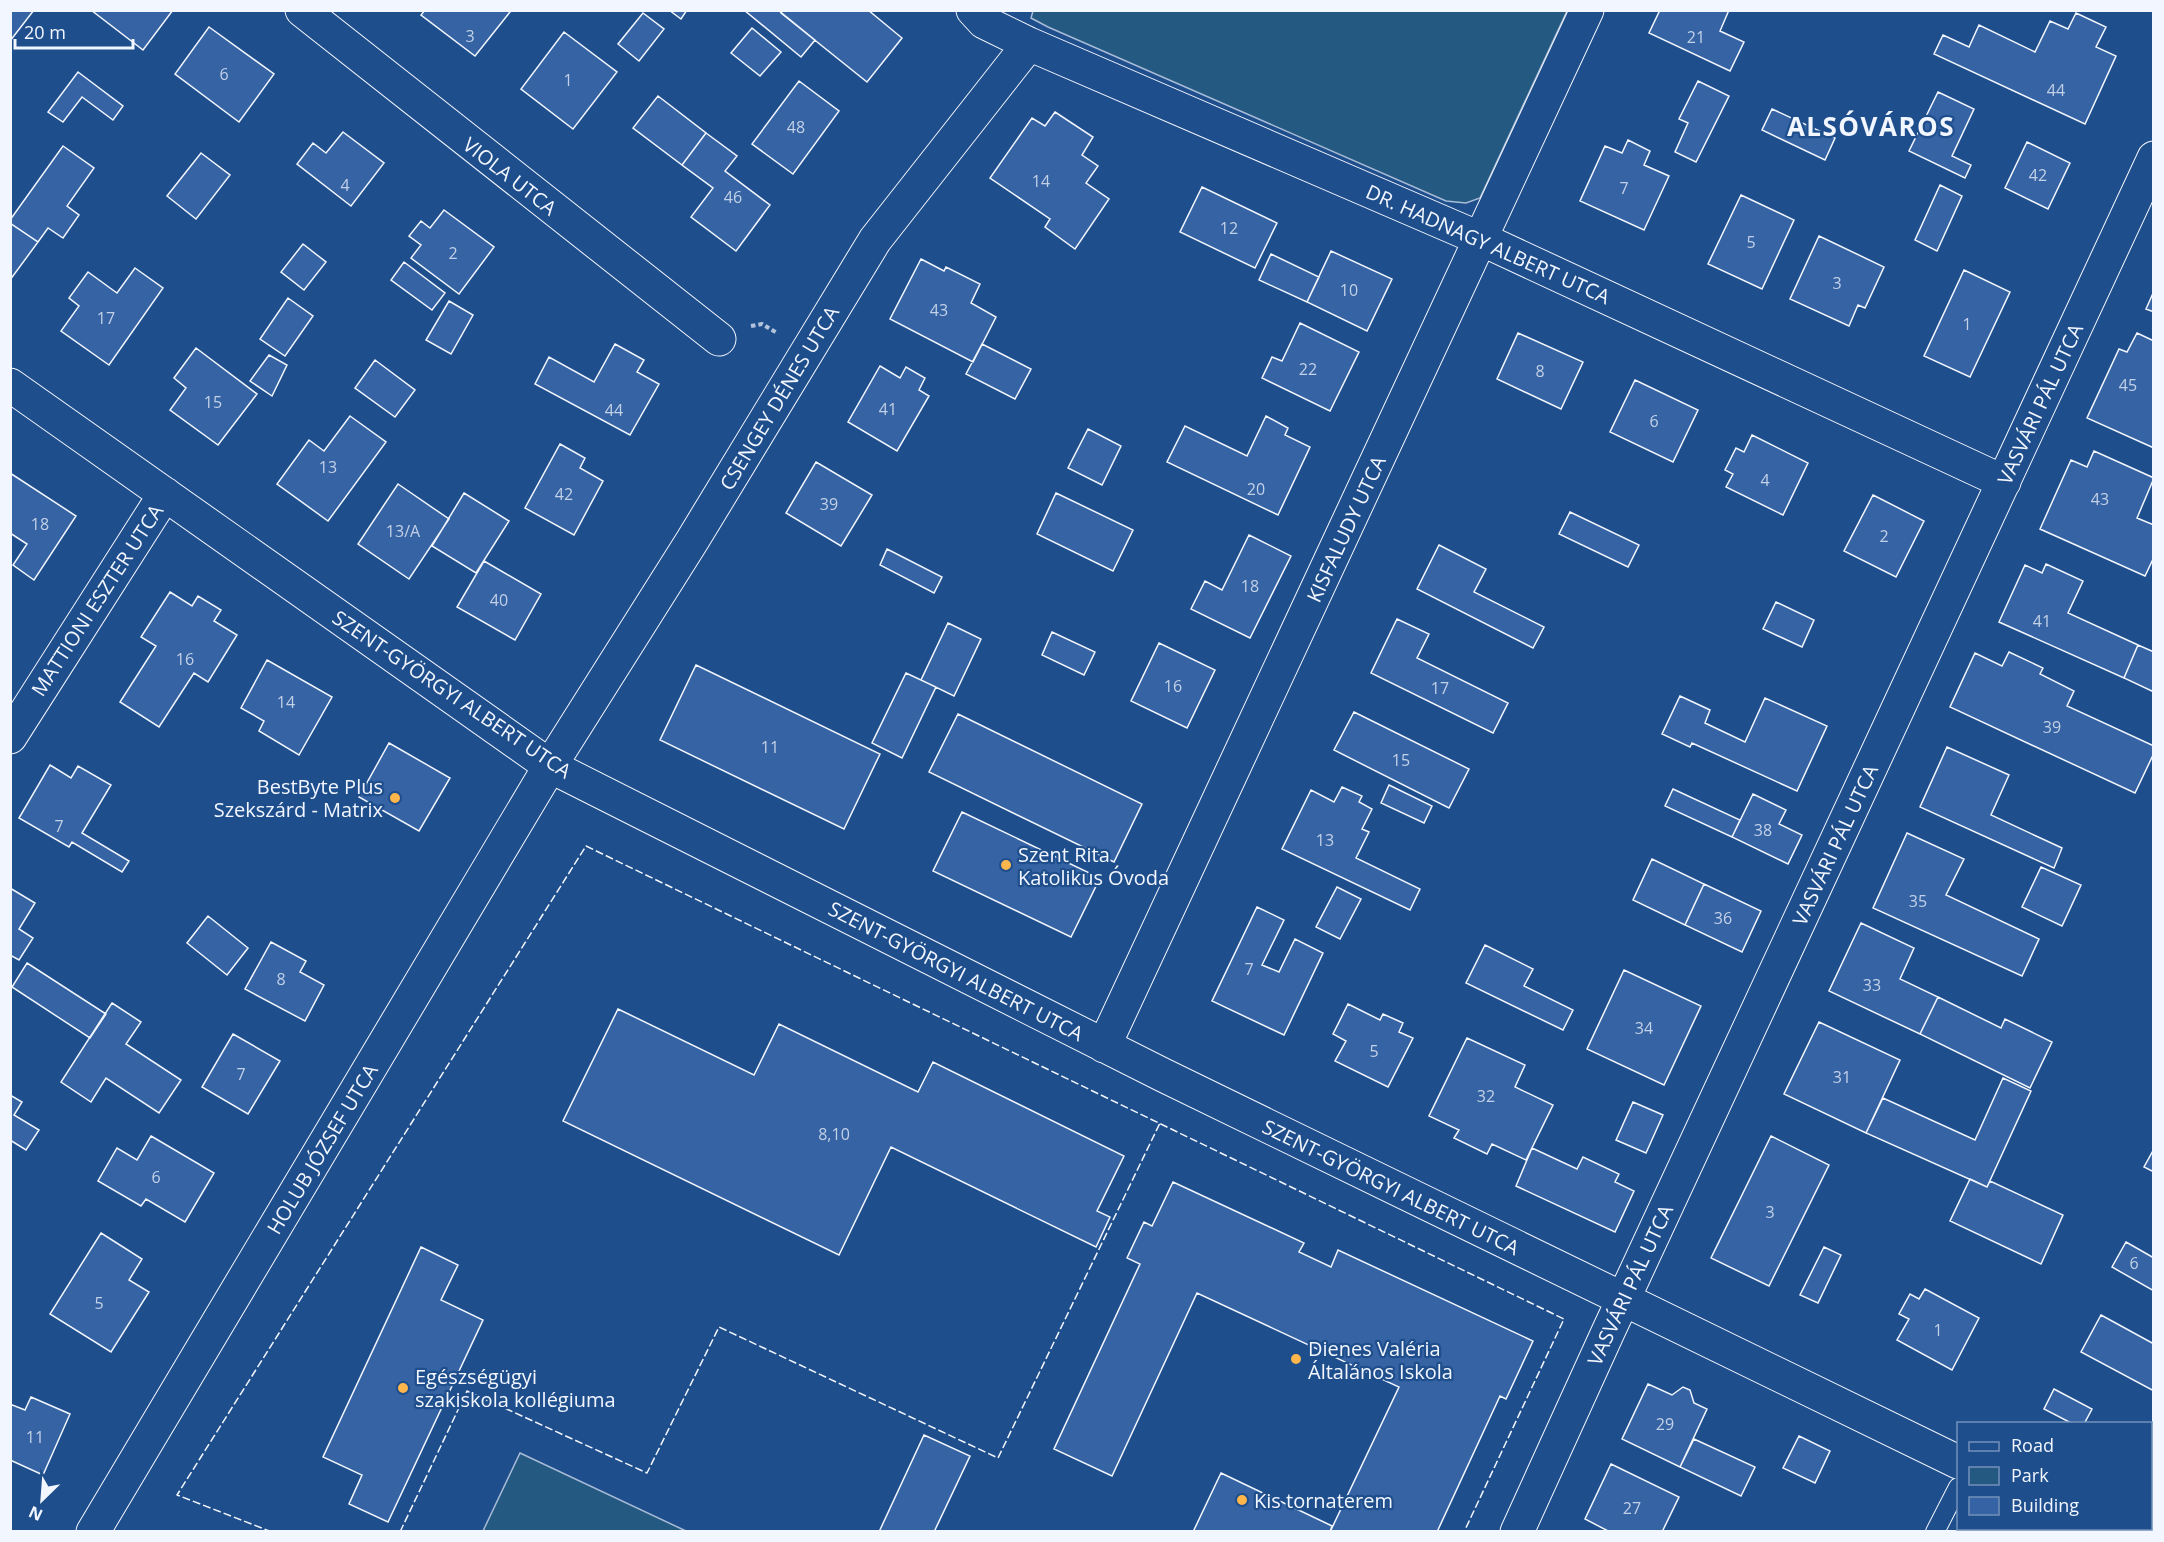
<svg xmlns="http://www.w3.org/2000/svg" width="2164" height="1542" font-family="'Open Sans',sans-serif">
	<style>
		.green { fill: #245a82; stroke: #a8bbd7; stroke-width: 1.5 }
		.building { fill: #3563a3; stroke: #f2f6ff; stroke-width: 1.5 }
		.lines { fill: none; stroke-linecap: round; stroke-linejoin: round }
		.service-casing { stroke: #f2f6ff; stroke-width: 20 }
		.minor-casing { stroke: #f2f6ff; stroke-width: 35 }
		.path { stroke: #b3c4dc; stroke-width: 4; stroke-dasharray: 4.5 3; stroke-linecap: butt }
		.service { stroke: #1f4e8c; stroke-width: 18 }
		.minor { stroke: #1f4e8c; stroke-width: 33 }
		.fence { stroke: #f2f6ff; stroke-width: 1.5; stroke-dasharray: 8 3; stroke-linecap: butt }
		.poi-dot { fill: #ffb74d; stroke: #1f4e8c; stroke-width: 2 }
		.labels { text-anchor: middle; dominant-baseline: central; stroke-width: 4.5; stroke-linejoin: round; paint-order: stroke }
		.number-label { font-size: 16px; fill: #c3d1e8 }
		.street-label { font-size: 20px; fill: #f2f6ff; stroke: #1f4e8c }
		.poi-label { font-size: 20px; fill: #f2f6ff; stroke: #1f4e8c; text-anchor: start }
		.district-label { font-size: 26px; font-weight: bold; letter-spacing: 1.5px; fill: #f2f6ff; stroke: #1f4e8c }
	</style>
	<rect width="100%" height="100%" fill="#1f4e8c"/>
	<path class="green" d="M1033,11L1567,10V11L1480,198L1466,203L1446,201L1048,27L1031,18Z
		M520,1453L686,1531H483Z"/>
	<path class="building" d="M10,10H34L10,41Z
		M91,10H173L143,50Z
		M425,10H508L510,12L475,56L421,15Z
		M669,10H687L681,19Z
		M744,10H778L815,40L801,57Z
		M782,10H868L902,38L867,82L781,13Z
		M1660,10H1729L1720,31L1744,42L1730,71L1649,33Z
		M643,13L664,29L639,61L618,44Z
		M2076,13L2106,27L2096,47L2116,56L2085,124L1934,54L1943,35L1969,47L1979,25L2035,52L2050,21L2068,29Z
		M209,27L274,74L239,122L175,74Z
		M752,28L781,52L760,76L731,53Z
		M564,32L617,72L573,129L521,89Z
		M78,72L123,106L113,120L82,97L63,122L48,112Z
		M799,81L839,111L793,174L752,144Z
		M1698,81L1729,96L1696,162L1675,152L1688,123L1679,119Z
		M1938,92L1974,109L1952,156L1971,165L1965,178L1909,151Z
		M658,96L706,133L682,165L633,128Z
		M1772,109L1835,138L1825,160L1762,130Z
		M1055,112L1093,137L1082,155L1098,166L1086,183L1109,199L1075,249L1045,227L1050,219L990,178L1032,118L1045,126Z
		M343,132L384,163L351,206L297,164L313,143L326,153Z
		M706,133L737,156L725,171L770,205L736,251L691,217L713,188L682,165Z
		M1628,140L1650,151L1644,165L1669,176L1644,230L1580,201L1605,146L1622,153Z
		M2027,142L2070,163L2048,209L2005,188Z
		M63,146L94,168L67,206L79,215L63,238L48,228L38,242L10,223V220Z
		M201,153L230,175L196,219L167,196Z
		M1940,185L1962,196L1937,251L1915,240Z
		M1202,187L1277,223L1255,268L1180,232Z
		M1741,195L1794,220L1762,289L1708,264Z
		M444,210L494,247L459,294L411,258L421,245L409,236L421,221L430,228Z
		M10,223L38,242L10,280Z
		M1819,236L1884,267L1865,308L1858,305L1849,326L1790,299Z
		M303,244L326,262L304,290L281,272Z
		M1331,251L1392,279L1367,331L1307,302Z
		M1271,254L1319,277L1307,302L1259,280Z
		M921,259L944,271L946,267L980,284L971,303L996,317L973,362L890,319Z
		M404,262L445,293L432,310L391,280Z
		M135,268L163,288L109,365L61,331L79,306L69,298L88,272L117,293Z
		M1964,270L2010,292L1970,377L1924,356Z
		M2154,291V312L2146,309Z
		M288,298L313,316L285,356L260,339Z
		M449,301L473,315L451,354L426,340Z
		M1300,323L1359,352L1330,411L1262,378L1272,357L1282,361Z
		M1518,333L1583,362L1561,409L1497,379Z
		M2137,333L2154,341V448L2087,418L2119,349L2127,352Z
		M615,344L644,360L637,372L659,384L630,435L535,384L549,357L594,382Z
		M982,344L1031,369L1015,399L966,374Z
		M196,348L257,394L218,445L170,410L186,388L174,378Z
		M269,355L287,365L272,396L250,381Z
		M375,360L415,390L395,417L355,388Z
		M880,366L900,378L906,367L925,378L919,390L929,396L897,451L848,422Z
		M1635,380L1698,410L1673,462L1610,432Z
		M350,416L386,442L328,521L277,484L309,440L324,451Z
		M1266,416L1288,428L1285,435L1310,447L1278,515L1167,462L1185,426L1247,456Z
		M1088,429L1121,446L1102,485L1068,468Z
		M1752,435L1808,463L1783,515L1726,487L1733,474L1725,470L1736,448L1744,452Z
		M560,444L585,458L580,468L603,481L574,535L525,508Z
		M2094,451L2154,478L2137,518L2154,525V557L2145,576L2040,529L2071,460L2087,467Z
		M816,462L872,495L841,546L786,513Z
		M10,473L76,516L34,580L13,565L27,544L10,533Z
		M398,484L449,519L409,579L358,544Z
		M464,493L509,521L476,573L432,546Z
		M1056,493L1133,530L1113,571L1037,534Z
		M1873,495L1924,521L1896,577L1844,551Z
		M1570,512L1639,545L1628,567L1559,534Z
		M1249,535L1291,556L1250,638L1191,609L1205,581L1222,590Z
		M1439,545L1486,569L1474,592L1544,627L1533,648L1417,589Z
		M887,549L942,577L934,593L880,565Z
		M484,561L541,594L515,640L457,607Z
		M2046,564L2083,581L2068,613L2138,645L2124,678L1999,622L2025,565L2042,573Z
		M170,592L192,606L198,596L221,610L214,621L237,635L208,682L194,673L159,727L120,702L156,646L141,637Z
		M1776,602L1814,620L1802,647L1763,629Z
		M1397,619L1429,634L1417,658L1508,703L1493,733L1371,673Z
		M948,623L981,639L954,696L921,680Z
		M1052,632L1095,652L1084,675L1042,655Z
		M1159,643L1215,670L1187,728L1131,701Z
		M2138,645L2154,652V692L2124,678Z
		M2009,652L2043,668L2040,674L2074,691L2067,706L2154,746V753L2135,793L1950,707L1975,653L2002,666Z
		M267,660L332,697L299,755L259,731L264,721L241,708Z
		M696,665L880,754L844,829L660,740Z
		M906,673L936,687L902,758L872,743Z
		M1680,696L1710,710L1705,723L1745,742L1765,698L1827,726L1797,791L1692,743L1690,747L1662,734Z
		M1354,712L1469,769L1449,808L1334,750Z
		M958,714L1142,804L1114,862L929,772Z
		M389,743L450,778L419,831L359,797Z
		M1947,747L2009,775L1991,815L2062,848L2054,868L1920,807Z
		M50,765L71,778L78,766L111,785L82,833L129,861L122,872L72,842L69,847L19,818Z
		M1389,785L1432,806L1424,823L1381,803Z
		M1342,787L1362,796L1359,802L1372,809L1362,829L1369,832L1356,858L1420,889L1410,910L1282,849L1311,790L1334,802Z
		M1673,789L1740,820L1732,837L1665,806Z
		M1753,794L1786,810L1779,824L1802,835L1788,864L1732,837Z
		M962,812L1100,878L1071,937L933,871Z
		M1907,833L1964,859L1946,895L2039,939L2022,976L1873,908Z
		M1652,859L1704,884L1685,925L1633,900Z
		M2041,867L2081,885L2062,926L2022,907Z
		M1704,884L1761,911L1742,952L1685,925Z
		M1337,887L1361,899L1340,939L1316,927Z
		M10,888L35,903L19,929L33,938L19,960L10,955Z
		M1257,907L1284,920L1262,965L1279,972L1295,939L1323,953L1284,1035L1212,1001Z
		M208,916L248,948L227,975L187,943Z
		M1861,923L1914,948L1900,979L1938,997L1920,1034L1829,991Z
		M271,942L306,961L300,972L324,985L305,1021L245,989Z
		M1485,945L1533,969L1524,986L1573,1010L1563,1030L1466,983Z
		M27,963L106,1014L90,1038L12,987Z
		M1624,970L1701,1006L1664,1085L1587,1049Z
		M1938,997L2001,1028L2005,1019L2052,1042L2030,1088L1920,1034Z
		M112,1003L141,1022L126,1044L181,1080L159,1113L106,1078L91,1102L61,1082Z
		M1348,1004L1380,1020L1383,1014L1403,1023L1399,1032L1413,1038L1388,1087L1335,1061L1346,1041L1333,1034Z
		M618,1009L754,1075L779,1024L918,1092L933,1062L1124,1156L1097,1211L1110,1217L1096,1247L891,1147L839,1255L563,1121Z
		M1819,1022L1900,1060L1866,1133L1784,1094Z
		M233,1034L280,1061L248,1114L202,1087Z
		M1467,1038L1525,1065L1515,1087L1553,1105L1526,1160L1492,1144L1487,1154L1454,1138L1459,1130L1429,1116Z
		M2003,1078L2031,1091L1987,1187L1866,1133L1883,1098L1975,1140Z
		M10,1095L22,1102L14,1115L39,1130L26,1150L10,1140Z
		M1633,1102L1663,1115L1646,1153L1616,1140Z
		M151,1136L214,1173L185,1222L146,1199L141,1206L98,1181L117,1148L137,1160Z
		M1771,1136L1829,1165L1769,1286L1711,1258Z
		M1532,1148L1577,1169L1583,1157L1619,1174L1615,1182L1634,1191L1615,1232L1516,1186Z
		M2154,1149V1172L2144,1167Z
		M1970,1179L1987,1187L1990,1181L2063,1215L2041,1264L1950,1221Z
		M1173,1182L1304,1243L1299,1252L1331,1267L1338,1250L1533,1341L1506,1399L1500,1396L1437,1532H1330L1399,1387L1197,1293L1112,1476L1054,1449L1140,1264L1127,1258L1144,1222L1152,1226Z
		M101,1233L142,1259L129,1280L149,1292L111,1352L50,1314Z
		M2126,1242L2154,1258V1291L2112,1267Z
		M421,1247L458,1265L441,1300L483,1320L388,1522L349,1504L362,1475L323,1457Z
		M1824,1247L1841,1255L1818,1303L1800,1295Z
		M1925,1289L1979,1318L1952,1370L1897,1340L1909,1319L1899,1314L1910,1294L1919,1299Z
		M2101,1315L2154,1344V1391L2081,1352Z
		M1648,1384L1672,1395L1683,1387L1690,1390L1694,1403L1707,1409L1680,1467L1622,1439Z
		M2054,1389L2092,1409L2084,1424H2073L2044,1409Z
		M31,1397L70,1414L43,1475L10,1460V1404L25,1410Z
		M2154,1422V1467L2150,1466V1427Z
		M924,1435L970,1456L934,1532H879Z
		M1799,1436L1830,1451L1815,1483L1783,1468Z
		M1694,1439L1755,1467L1741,1496L1680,1467Z
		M1611,1464L1679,1497L1662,1532H1610L1585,1519Z
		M1221,1473L1332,1526L1330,1532H1193Z"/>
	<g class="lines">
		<defs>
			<path id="service" d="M1935,1532L1958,1487"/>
			<path id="minor" d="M302,10L719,339
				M973,10L984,22L1029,44L1481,239L2004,482
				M10,385L550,766L1163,1075L1958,1462
				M10,737L165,494
				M1104,1046L1587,10
				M2093,1528L2099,1532
				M93,1532L550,766L692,541L875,240L1029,44
				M1517,1532L1608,1332L2154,158"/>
		</defs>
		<use href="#service" class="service-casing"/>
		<use href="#minor" class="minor-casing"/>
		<path class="path" d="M751,326L762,324L777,333"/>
		<use href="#service" class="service"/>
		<use href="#minor" class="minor"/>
		<path class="fence" d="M272,1532L177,1495L586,846L1564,1319L1464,1532
			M400,1532L467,1391L647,1473L719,1327L998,1458L1160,1123"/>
	</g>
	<g class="poi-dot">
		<circle cx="395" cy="798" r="6"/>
		<circle cx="1006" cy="865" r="6"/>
		<circle cx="1296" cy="1359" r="6"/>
		<circle cx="403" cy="1388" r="6"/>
		<circle cx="1242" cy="1500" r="6"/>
	</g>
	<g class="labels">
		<g class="number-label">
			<text x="470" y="36">3</text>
			<text x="1696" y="37">21</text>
			<text x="224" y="74">6</text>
			<text x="568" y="80">1</text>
			<text x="2056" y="90">44</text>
			<text x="796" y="127">48</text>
			<text x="2038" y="175">42</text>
			<text x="1041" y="181">14</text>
			<text x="345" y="185">4</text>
			<text x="1624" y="188">7</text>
			<text x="733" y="197">46</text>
			<text x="1229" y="228">12</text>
			<text x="1751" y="242">5</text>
			<text x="453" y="253">2</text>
			<text x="1837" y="283">3</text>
			<text x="1349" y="290">10</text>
			<text x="939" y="310">43</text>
			<text x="106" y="318">17</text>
			<text x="1967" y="324">1</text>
			<text x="1308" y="369">22</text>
			<text x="1540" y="371">8</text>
			<text x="2128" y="385">45</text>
			<text x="213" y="402">15</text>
			<text x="888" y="409">41</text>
			<text x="614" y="410">44</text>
			<text x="1654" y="421">6</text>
			<text x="328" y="467">13</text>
			<text x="1765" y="480">4</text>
			<text x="1256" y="489">20</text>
			<text x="564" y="494">42</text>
			<text x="2100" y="499">43</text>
			<text x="829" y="504">39</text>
			<text x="40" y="524">18</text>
			<text x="403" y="531">13/A</text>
			<text x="1884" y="536">2</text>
			<text x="1250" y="586">18</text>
			<text x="499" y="600">40</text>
			<text x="2042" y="621">41</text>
			<text x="185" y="659">16</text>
			<text x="1173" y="686">16</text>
			<text x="1440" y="688">17</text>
			<text x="286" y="702">14</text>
			<text x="2052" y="727">39</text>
			<text x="770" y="747">11</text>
			<text x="1401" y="760">15</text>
			<text x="59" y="826">7</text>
			<text x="1763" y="830">38</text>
			<text x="1325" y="840">13</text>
			<text x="1918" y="901">35</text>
			<text x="1723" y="918">36</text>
			<text x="1249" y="969">7</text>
			<text x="281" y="979">8</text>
			<text x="1872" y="985">33</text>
			<text x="1644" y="1028">34</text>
			<text x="1374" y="1051">5</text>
			<text x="241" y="1074">7</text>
			<text x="1842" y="1077">31</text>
			<text x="1486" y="1096">32</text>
			<text x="834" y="1134">8,10</text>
			<text x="156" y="1177">6</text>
			<text x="1770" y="1212">3</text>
			<text x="2134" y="1263">6</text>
			<text x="99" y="1303">5</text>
			<text x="1938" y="1330">1</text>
			<text x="1665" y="1424">29</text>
			<text x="35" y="1437">11</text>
			<text x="1632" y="1508">27</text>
		</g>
		<g class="street-label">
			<text transform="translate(510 176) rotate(38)">VIOLA UTCA</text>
			<text transform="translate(1488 244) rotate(24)">DR. HADNAGY ALBERT UTCA</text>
			<text transform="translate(779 398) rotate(-59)">CSENGEY DÉNES UTCA</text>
			<text transform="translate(2040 404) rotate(-65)">VASVÁRI PÁL UTCA</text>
			<text transform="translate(1346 529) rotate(-65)">KISFALUDY UTCA</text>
			<text transform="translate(97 600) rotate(-57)">MATTIONI ESZTER UTCA</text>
			<text transform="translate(452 694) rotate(34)">SZENT-GYÖRGYI ALBERT UTCA</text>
			<text transform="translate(1835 845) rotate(-65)">VASVÁRI PÁL UTCA</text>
			<text transform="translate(956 971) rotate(27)">SZENT-GYÖRGYI ALBERT UTCA</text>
			<text transform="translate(322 1149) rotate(-59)">HOLUB JÓZSEF UTCA</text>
			<text transform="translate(1391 1187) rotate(26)">SZENT-GYÖRGYI ALBERT UTCA</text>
			<text transform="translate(1630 1285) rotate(-65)">VASVÁRI PÁL UTCA</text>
		</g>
		<g class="poi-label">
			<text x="383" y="786" text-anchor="end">BestByte Plus<tspan x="383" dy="23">Szekszárd - Matrix</tspan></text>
			<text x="1018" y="854">Szent Rita<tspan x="1018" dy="23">Katolikus Óvoda</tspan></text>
			<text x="1308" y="1348">Dienes Valéria<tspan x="1308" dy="23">Általános Iskola</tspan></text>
			<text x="415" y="1376">Egészségügyi<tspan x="415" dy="23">szakiskola kollégiuma</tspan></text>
			<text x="1254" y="1500">Kis tornaterem</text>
		</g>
		<g class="district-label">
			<text x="1871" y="126">ALSÓVÁROS</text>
		</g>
	</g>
	<rect width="2164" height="1542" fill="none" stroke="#f2f6ff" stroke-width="24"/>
	<rect x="1957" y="1422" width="195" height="108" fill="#1f4e8c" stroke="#7391ba" stroke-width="1.5"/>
	<rect x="1969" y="1442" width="30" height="9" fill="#1f4e8c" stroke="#7391ba" stroke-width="1.5"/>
	<text x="2011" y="1452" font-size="18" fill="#f2f6ff">Road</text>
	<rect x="1969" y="1467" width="30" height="18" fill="#245a82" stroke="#7391ba" stroke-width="1.5"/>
	<text x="2011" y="1482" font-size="18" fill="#f2f6ff">Park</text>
	<rect x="1969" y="1497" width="30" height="18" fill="#3563a3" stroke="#7391ba" stroke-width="1.5"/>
	<text x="2011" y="1512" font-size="18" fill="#f2f6ff">Building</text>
	<g transform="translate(42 1500) rotate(205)" stroke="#1f4e8c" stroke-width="4.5" paint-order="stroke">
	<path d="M0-4.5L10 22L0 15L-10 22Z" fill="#f2f6ff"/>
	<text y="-9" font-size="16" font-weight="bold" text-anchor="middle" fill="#f2f6ff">N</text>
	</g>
	<path d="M15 39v9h118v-9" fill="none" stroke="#f2f6ff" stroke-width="3"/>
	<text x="24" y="39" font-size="18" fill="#f2f6ff" stroke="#1f4e8c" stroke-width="4.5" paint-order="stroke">20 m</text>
</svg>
